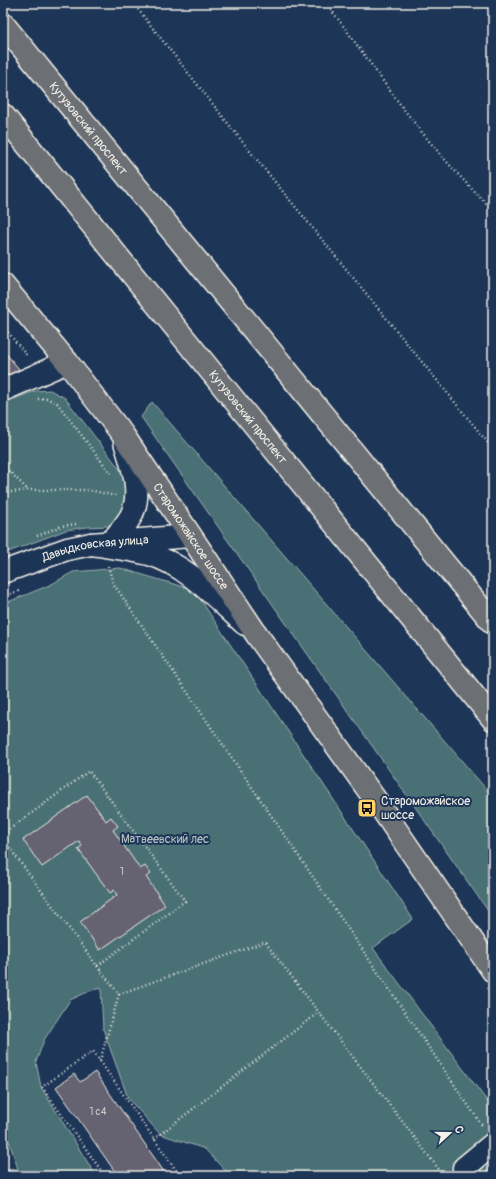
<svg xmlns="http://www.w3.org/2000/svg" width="496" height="1179" font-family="Pangolin,sans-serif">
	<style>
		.green { fill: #487075; stroke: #9eb0ae }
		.building { fill: #656271; stroke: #f4f1e8 }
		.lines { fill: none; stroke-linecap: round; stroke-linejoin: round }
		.minor-casing { stroke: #f4f1e8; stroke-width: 25 }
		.major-casing { stroke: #f4f1e8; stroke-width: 25 }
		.path { stroke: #f4f1e8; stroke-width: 2.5; stroke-dasharray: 1 3; stroke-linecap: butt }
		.minor { stroke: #1d3557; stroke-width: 22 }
		.major { stroke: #6c6f75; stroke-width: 22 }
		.labels { text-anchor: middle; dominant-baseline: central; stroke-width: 4; stroke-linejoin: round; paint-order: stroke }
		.number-label { font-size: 10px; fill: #d0cdca }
		.street-label { font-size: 12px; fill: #f4f1e8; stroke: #1d3557 }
		.poi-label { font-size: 12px; fill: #f4f1e8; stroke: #1d3557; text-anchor: start }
		.park-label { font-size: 12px; fill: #b8c4c0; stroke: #1d3557 }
	</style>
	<rect width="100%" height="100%" fill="#1d3557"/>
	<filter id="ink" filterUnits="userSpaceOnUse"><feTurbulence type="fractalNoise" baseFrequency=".025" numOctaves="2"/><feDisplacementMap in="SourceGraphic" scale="8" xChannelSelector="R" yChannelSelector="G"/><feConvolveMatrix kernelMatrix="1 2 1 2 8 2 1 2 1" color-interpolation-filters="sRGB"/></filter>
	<g filter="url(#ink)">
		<path class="green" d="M50,390L65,398L132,485L124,514L108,526L87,527L66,530L3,554V403L35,391Z
			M152,402L493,797V918L141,417Z
			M120,568L194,590L413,919L373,948L493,1109V1176H230L205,1149L160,1134L128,1098L103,1029L101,988L92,990L70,1000L44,1040L36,1062L41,1087L96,1176H3V1170L18,1169L3,1123V604L50,585L73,572Z"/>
		<path class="building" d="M3,350L19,369L3,382Z
			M87,795L106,821L111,817L118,826L113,830L140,869L145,866L151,874L146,877L165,905L100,950L80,922L117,895L114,890L110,893L78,849L82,846L79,841L42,867L23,840Z
			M95,1072L167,1176H118L56,1087L74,1074L80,1082Z"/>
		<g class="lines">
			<defs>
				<g id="minor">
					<path d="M3,390L67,362"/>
					<path d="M112,541C119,533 126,525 131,516C143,493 132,465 125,442"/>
					<path d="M91,544C110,547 130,549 149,554C187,565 217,599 245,624"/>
					<path id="s1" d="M3,572L67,549L91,544L190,536"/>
					<path d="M470,1176L464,1168L493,1144"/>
				</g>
				<g id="major">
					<path id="s2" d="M3,24L493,623"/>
					<path id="s3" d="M3,115L493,719"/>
					<path id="s4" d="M3,285L67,362L123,435L257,635L377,802L493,971"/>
				</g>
			</defs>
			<use href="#minor" class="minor-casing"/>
			<use href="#major" class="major-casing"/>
			<path class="path" d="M133,3L249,150L493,449
				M326,3C356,42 383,83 413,121C438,153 464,182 493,210
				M3,326L28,357
				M38,399L46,398L57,403L112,475
				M3,465L28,490
				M3,493L29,490H89L116,496
				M37,536L61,526L76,524
				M108,566L113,583L483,1127
				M3,597L21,590
				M3,834L89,771L185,901L97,966L3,839
				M97,966L119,994L100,1061
				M119,994L265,942L444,1176
				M154,1139L319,1012
				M105,1176L42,1087L93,1051L180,1176"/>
			<use href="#minor" class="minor"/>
			<use href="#major" class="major"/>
		</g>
	</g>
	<defs>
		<symbol id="bus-square" viewBox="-11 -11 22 22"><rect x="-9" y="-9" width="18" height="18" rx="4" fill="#ffd166" stroke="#1d3557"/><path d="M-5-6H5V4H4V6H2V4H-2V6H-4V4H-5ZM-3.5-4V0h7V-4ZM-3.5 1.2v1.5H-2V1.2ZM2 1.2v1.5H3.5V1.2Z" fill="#111"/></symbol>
	</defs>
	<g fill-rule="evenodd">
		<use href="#bus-square" x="356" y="797" width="22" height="22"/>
	</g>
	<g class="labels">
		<g class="number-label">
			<text x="122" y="872">1</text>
			<text x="98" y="1112">1 с4</text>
		</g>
		<g class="street-label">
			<text stroke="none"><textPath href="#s2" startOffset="135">Кутузовский проспект</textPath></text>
			<text stroke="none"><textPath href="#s3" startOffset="389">Кутузовский проспект</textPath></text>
			<text stroke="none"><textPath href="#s4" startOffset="314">Староможайское шоссе</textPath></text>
			<text stroke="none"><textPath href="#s1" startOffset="96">Давыдковская улица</textPath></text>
		</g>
		<g class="poi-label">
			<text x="381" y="801">Староможайское<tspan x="381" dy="14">шоссе</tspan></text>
		</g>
		<g class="park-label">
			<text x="165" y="839">Матвеевский лес</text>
		</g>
	</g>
	<rect width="496" height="1179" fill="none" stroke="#1d3557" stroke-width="16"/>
	<rect x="8" y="8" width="480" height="1163" fill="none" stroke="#f4f1e8" stroke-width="1.5" filter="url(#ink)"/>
	<g transform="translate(450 1133) rotate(69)" stroke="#1d3557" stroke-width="3" paint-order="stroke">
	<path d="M0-3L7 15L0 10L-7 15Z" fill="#f4f1e8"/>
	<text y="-6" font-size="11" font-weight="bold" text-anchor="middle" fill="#f4f1e8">С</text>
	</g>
</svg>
